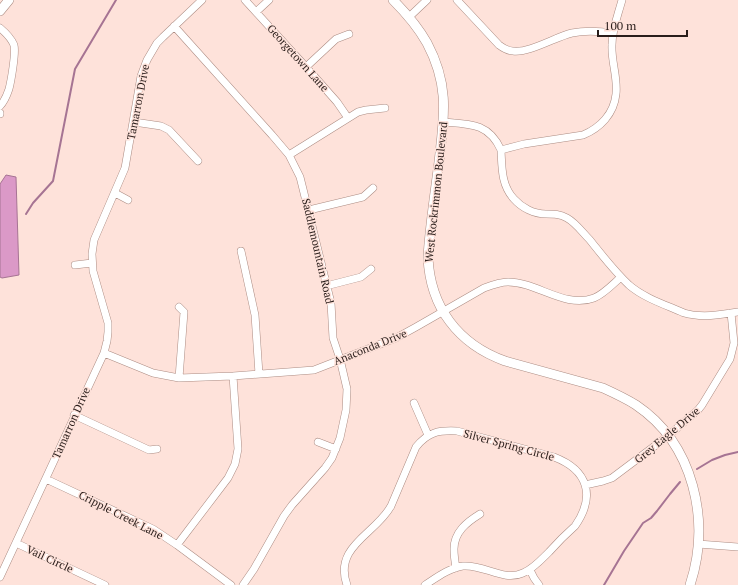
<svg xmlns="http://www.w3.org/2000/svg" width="738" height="585" font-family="'PT Serif',serif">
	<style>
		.water { fill: #db99c7; stroke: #a67493 }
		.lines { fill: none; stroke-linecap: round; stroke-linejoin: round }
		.stream { stroke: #a67493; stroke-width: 2 }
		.minor-casing { stroke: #ac8c83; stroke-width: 8 }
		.major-casing { stroke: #ac8c83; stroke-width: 10 }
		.minor { stroke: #fff; stroke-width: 7 }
		.major { stroke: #fff; stroke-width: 9 }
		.labels { text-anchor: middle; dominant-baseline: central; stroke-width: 3; stroke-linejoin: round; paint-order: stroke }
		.street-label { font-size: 11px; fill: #291d1a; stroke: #fee2da }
	</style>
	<rect width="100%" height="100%" fill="#fee2da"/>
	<path class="water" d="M6,175L16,177L19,275L2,278L0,277V184Z"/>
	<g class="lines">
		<path class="stream" d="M26,214L33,203L53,181L75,69L116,0
			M697,469L712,460L725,455L738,452
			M604,585L624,551L643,523L651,518L657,511L670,494L680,482"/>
		<defs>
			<path id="minor" d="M245,0L306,67L337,102L348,118
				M457,0L499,45C503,48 507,51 513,51C530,53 555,37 572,33C586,30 599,31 613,33
				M622,0C618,15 612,29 612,45C611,61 618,78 616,94C614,114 600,128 583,135L524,144L501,150C502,167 501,185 514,199C522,208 534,214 546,214C554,214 560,214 567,218C576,223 582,232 589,239C602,255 614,271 629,285C644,298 666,305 684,313C701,318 720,315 738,312
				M256,12L269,0
				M409,17L427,0
				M174,26L272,135L289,155L300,177L303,189L331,303L333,338L340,359L347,389L346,410L340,438L332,458L325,468L292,505L284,516L254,569L243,585
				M0,28C6,33 11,38 14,45C16,53 11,81 9,89C7,95 4,102 0,106
				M306,67L336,39L349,34
				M0,113V114
				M134,122L161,126L169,130L198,161
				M443,122C470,124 489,123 501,150
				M289,155L358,112L366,110L385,108
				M115,193L128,200
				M309,210L363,197L373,188
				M241,251L255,315L259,374
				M75,265L92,263
				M326,286L361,277L371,269
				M179,307L184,312L179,378
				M104,353L153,373L179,378L233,376L314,370L396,338L416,327L484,288C492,285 500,282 508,282C537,282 565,309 594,298C604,294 613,284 621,277
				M414,403L428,435
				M74,415L149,450L157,449
				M318,442L336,449
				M46,479L153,529L177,545L231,585
				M585,485L603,481L612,478L668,436L698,410L702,405L730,359L734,343L731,313
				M16,543L105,585
				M698,544L738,547
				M177,545L228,478L235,464L238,449L233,376
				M456,568C455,562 454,555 454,549C454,532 467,522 480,514
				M530,570L534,578L539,585
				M0,577L104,353L107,341L108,332V323L93,271L92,254L94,240L125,168L141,76L147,60L157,43L163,37L202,0
				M347,585C333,546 376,534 391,506L416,447C428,432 439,430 457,431L554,457C588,470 596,496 575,526C566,534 557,543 549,552C541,560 533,569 523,573C503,582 484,564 463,566C449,568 436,578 425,585"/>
			<path id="major" d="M393,0C406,13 418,27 427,43C450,86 444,117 439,162C435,194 430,225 428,257C430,307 458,344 505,361L603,388C614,393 625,398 636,405C694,444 711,521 690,585
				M0,11L9,0"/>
		</defs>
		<use href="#minor" class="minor-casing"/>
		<use href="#major" class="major-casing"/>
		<use href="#minor" class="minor"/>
		<use href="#major" class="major"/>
	</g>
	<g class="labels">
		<g class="street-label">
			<text transform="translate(298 58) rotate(48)">Georgetown Lane</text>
			<text transform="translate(138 102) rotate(-79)">Tamarron Drive</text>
			<text transform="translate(436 192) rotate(-84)">West Rockrimmon Boulevard</text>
			<text transform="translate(318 251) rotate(77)">Saddlemountain Road</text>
			<text transform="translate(370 347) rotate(-22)">Anaconda Drive</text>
			<text transform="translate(71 423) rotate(-66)">Tamarron Drive</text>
			<text transform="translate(667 435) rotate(-40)">Grey Eagle Drive</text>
			<text transform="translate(509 445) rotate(15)">Silver Spring Circle</text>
			<text transform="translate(121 515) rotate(27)">Cripple Creek Lane</text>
			<text transform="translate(50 559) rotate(25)">Vail Circle</text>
		</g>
	</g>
	<path d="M598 30v6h89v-6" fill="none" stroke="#291d1a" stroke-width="2"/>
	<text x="604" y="30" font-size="12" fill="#291d1a" stroke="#fee2da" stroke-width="3" paint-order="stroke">100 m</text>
</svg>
